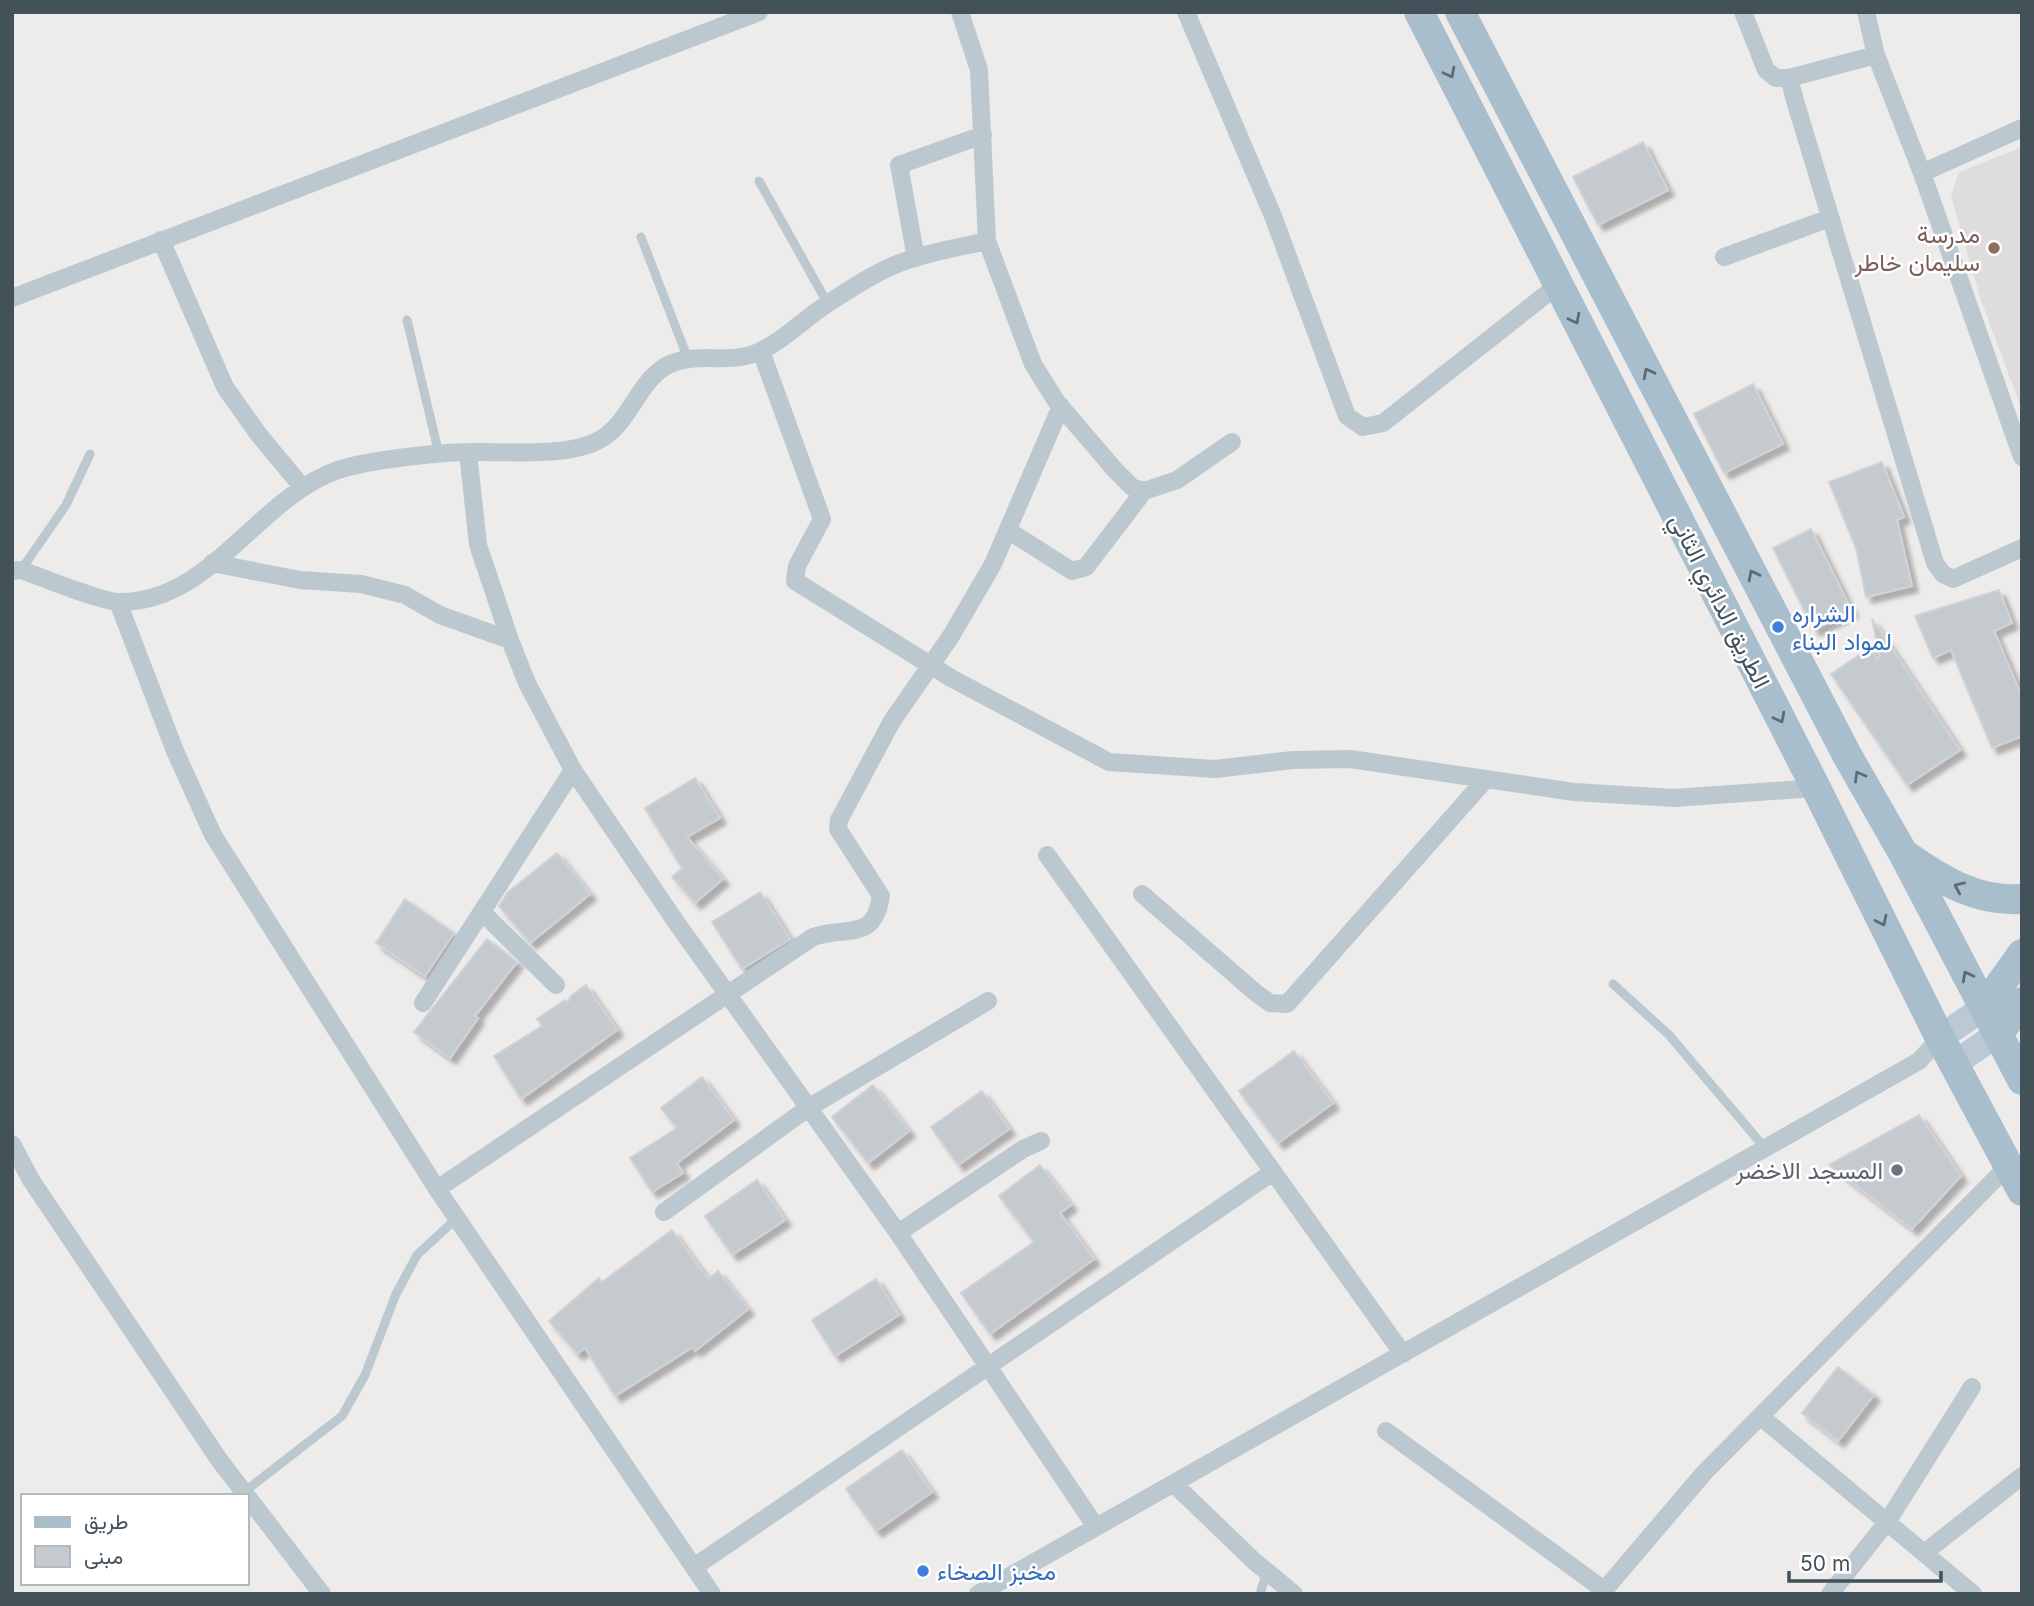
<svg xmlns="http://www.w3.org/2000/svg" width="2034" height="1606" font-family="Inter,Vazirmatn,sans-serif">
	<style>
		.education { fill: #dfdcdd }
		.building { fill: #c5cacf; stroke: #cfd2d7; stroke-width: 2; filter: url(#shadow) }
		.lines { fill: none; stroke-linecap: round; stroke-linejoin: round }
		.lane { stroke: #bbc8cf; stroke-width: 9 }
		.street { stroke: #bbc8cf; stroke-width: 18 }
		.secondary { stroke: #bbc9d4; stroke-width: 26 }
		.primary { stroke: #a9becc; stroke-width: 30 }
		.oneway { stroke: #5c6c76 }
		.education-dot { fill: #8d6e63; stroke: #fff; stroke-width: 2.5 }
		.shop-dot { fill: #3f7fe0; stroke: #fff; stroke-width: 2.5 }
		.worship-dot { fill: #6b7280; stroke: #fff; stroke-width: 2.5 }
		.labels { text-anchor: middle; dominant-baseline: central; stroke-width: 5; stroke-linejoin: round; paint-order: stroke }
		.education-label { font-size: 24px; fill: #785e54; stroke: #fff; text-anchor: end }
		.street-label { font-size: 24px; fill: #435159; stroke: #fff }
		.shop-label { font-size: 24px; fill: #366cbe; stroke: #fff; text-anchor: start }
		.worship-label { font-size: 24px; fill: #5b616d; stroke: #fff; text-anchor: end }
	</style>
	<defs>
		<filter id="shadow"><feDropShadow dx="6" dy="6" stdDeviation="2" flood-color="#0004"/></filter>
	</defs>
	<rect width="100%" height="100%" fill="#eeebeb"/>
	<path class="education" d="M2022,147V410L1981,300L1951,196L1959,172Z"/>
	<path class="building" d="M1643,142L1668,190L1598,225L1573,177Z
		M1753,384L1783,444L1724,473L1694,414Z
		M1882,462L1904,517L1897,520L1912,586L1866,597L1856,548L1829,482Z
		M1811,529L1852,611L1814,630L1773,548Z
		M1999,590L2012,623L1994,631L2022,697V736L1992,748L1951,650L1933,658L1915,616Z
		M1872,619L1960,750L1907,785L1831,674L1871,647L1876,659L1880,657Z
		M695,778L720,818L687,837L723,879L695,903L672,877L682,868L645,808Z
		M557,853L590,894L530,943L499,906L508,892Z
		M760,892L790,939L742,969L712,922Z
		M405,899L454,933L425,976L376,943Z
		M487,939L517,962L475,1016L478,1018L450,1058L414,1032Z
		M586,985L617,1030L521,1099L494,1056L542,1026L537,1019L565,1000L568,1002L571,996Z
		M1294,1051L1333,1103L1278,1143L1239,1091Z
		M702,1077L734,1120L677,1163L683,1173L652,1192L630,1158L677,1128L661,1108Z
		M873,1085L909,1131L868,1163L832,1117Z
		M982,1091L1009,1129L958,1165L931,1127Z
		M1919,1115L1961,1176L1912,1229L1829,1165Z
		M1040,1165L1071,1205L1060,1213L1094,1259L990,1334L961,1293L1034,1242L999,1196Z
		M757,1180L785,1220L732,1255L705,1216Z
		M672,1230L708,1279L718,1271L748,1309L695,1351L693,1347L615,1396L585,1348L577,1354L549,1321L599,1278L602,1282Z
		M876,1279L899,1315L835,1356L812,1320Z
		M1838,1367L1874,1395L1838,1441L1802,1413Z
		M902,1450L932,1492L876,1531L846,1489Z"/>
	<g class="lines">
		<path class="lane" d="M759,181L828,304
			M641,237L688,359
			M407,320L439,454
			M21,570L66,505L90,454
			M1613,984L1669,1035L1765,1148
			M244,1492L342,1416L365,1375L396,1294L417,1255L457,1218
			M1260,1594L1267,1571"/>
		<path class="street" d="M960,12L979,70L987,241L1033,364L1056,401L1115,470L1132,487L1144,491L1177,480L1232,442
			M1186,12L1273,216L1347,416L1363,427L1383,423L1558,285
			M1743,12L1766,70L1776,78H1789
			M1866,12L1876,55L1922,173L2022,457
			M1876,55L1789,78L1796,104L1935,563L1943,574L1953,579L2022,548
			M1922,173L2022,128
			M161,240L225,387L259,435L303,488
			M1724,257L1830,218
			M916,258L899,165L983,135
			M12,298L759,12
			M761,351L822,519L797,566L795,581L951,678L1109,762L1215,769L1293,760L1350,759L1574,792L1674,798L1816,788
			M1009,531L1072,571L1086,567L1144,491
			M212,563L300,580L361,584L405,595L440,615L510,640L478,545L468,452
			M12,571L21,570C41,577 102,602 119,602C211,603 257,498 338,470C368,460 440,452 473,452C509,451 569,458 601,439C631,422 639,378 670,364C697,352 729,364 756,353C782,342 804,319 827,304C852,288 880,269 908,260C934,251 961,247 987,241
			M118,602L175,751L213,835L437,1189L712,1594
			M510,640L527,683L573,770L676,922L898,1233L1096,1527
			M1047,855L1403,1354
			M1142,894L1256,993L1270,1003L1287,1004L1486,779
			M482,912L556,985
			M423,1003L573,770
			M12,1144L31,1180L220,1461L322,1594
			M437,1189L813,937C846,925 874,943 881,896L838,829L839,820L892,721L951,636L993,564L1061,406
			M664,1212L808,1108L988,1001
			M898,1233L1023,1149L1041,1141
			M1760,1416L1973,1594
			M1386,1431L1604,1590
			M1174,1484L1254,1561L1294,1594
			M1924,1553L2022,1476
			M694,1567L1273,1172
			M978,1594L1919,1061L1940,1038
			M1601,1594L1704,1473L2008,1166
			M1830,1594L1887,1522L1972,1387"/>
		<path class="secondary" d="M1940,1038L1984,1007
			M1954,1064L1999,1033"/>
		<path class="primary" d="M1419,12L1816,788L1940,1038L2022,1191
			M1460,12L1847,755L1903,853L2022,1080
			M1907,856C1943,881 1977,902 2022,899
			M1984,1007L2022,954
			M1999,1033L2022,1002"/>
	</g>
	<defs><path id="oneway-chevron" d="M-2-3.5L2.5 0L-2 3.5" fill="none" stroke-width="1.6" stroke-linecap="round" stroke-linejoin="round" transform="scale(1.75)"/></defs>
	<g class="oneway">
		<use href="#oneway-chevron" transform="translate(1450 73) rotate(63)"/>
		<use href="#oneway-chevron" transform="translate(1575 319) rotate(63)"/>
		<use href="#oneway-chevron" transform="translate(1648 373) rotate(-117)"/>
		<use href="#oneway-chevron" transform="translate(1753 575) rotate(-117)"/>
		<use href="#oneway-chevron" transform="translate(1780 718) rotate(63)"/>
		<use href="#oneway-chevron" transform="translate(1859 776) rotate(-120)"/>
		<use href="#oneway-chevron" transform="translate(1959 887) rotate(-156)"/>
		<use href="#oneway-chevron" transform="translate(1882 921) rotate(64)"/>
		<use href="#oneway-chevron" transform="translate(1967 976) rotate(-118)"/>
	</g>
	<circle class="education-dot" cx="1994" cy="248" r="7"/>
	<g class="shop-dot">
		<circle cx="1778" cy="627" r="7"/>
		<circle cx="923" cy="1571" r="7"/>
	</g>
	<circle class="worship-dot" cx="1897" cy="1170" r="7"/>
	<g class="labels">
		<g class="education-label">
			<text x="1980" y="234">مدرسة<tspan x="1980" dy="28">سليمان خاطر</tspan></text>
		</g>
		<g class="street-label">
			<text transform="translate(1720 601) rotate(63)">الطريق الدائري الثاني</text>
		</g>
		<g class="shop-label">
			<text x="1792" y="613">الشراره<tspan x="1792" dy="28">لمواد البناء</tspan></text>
			<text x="937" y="1571">مخبز الصخاء</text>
		</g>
		<g class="worship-label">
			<text x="1883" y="1170">المسجد الاخضر</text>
		</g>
	</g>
	<rect width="2034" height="1606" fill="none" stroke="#435159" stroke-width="28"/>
	<rect x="21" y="1494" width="228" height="91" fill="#ffffff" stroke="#b4b9bd" stroke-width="2"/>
	<rect x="35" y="1517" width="35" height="10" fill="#a9becc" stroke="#b4b9bd" stroke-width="2"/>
	<text x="84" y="1529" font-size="21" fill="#435159">طريق</text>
	<rect x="35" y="1546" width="35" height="21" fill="#c5cacf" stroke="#b4b9bd" stroke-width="2"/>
	<text x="84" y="1564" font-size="21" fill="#435159">مبنى</text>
	<path d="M1789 1571v10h152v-10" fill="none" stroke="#435159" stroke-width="3.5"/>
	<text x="1800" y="1571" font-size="21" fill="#435159" stroke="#ffffff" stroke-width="5" paint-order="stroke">50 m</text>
</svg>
